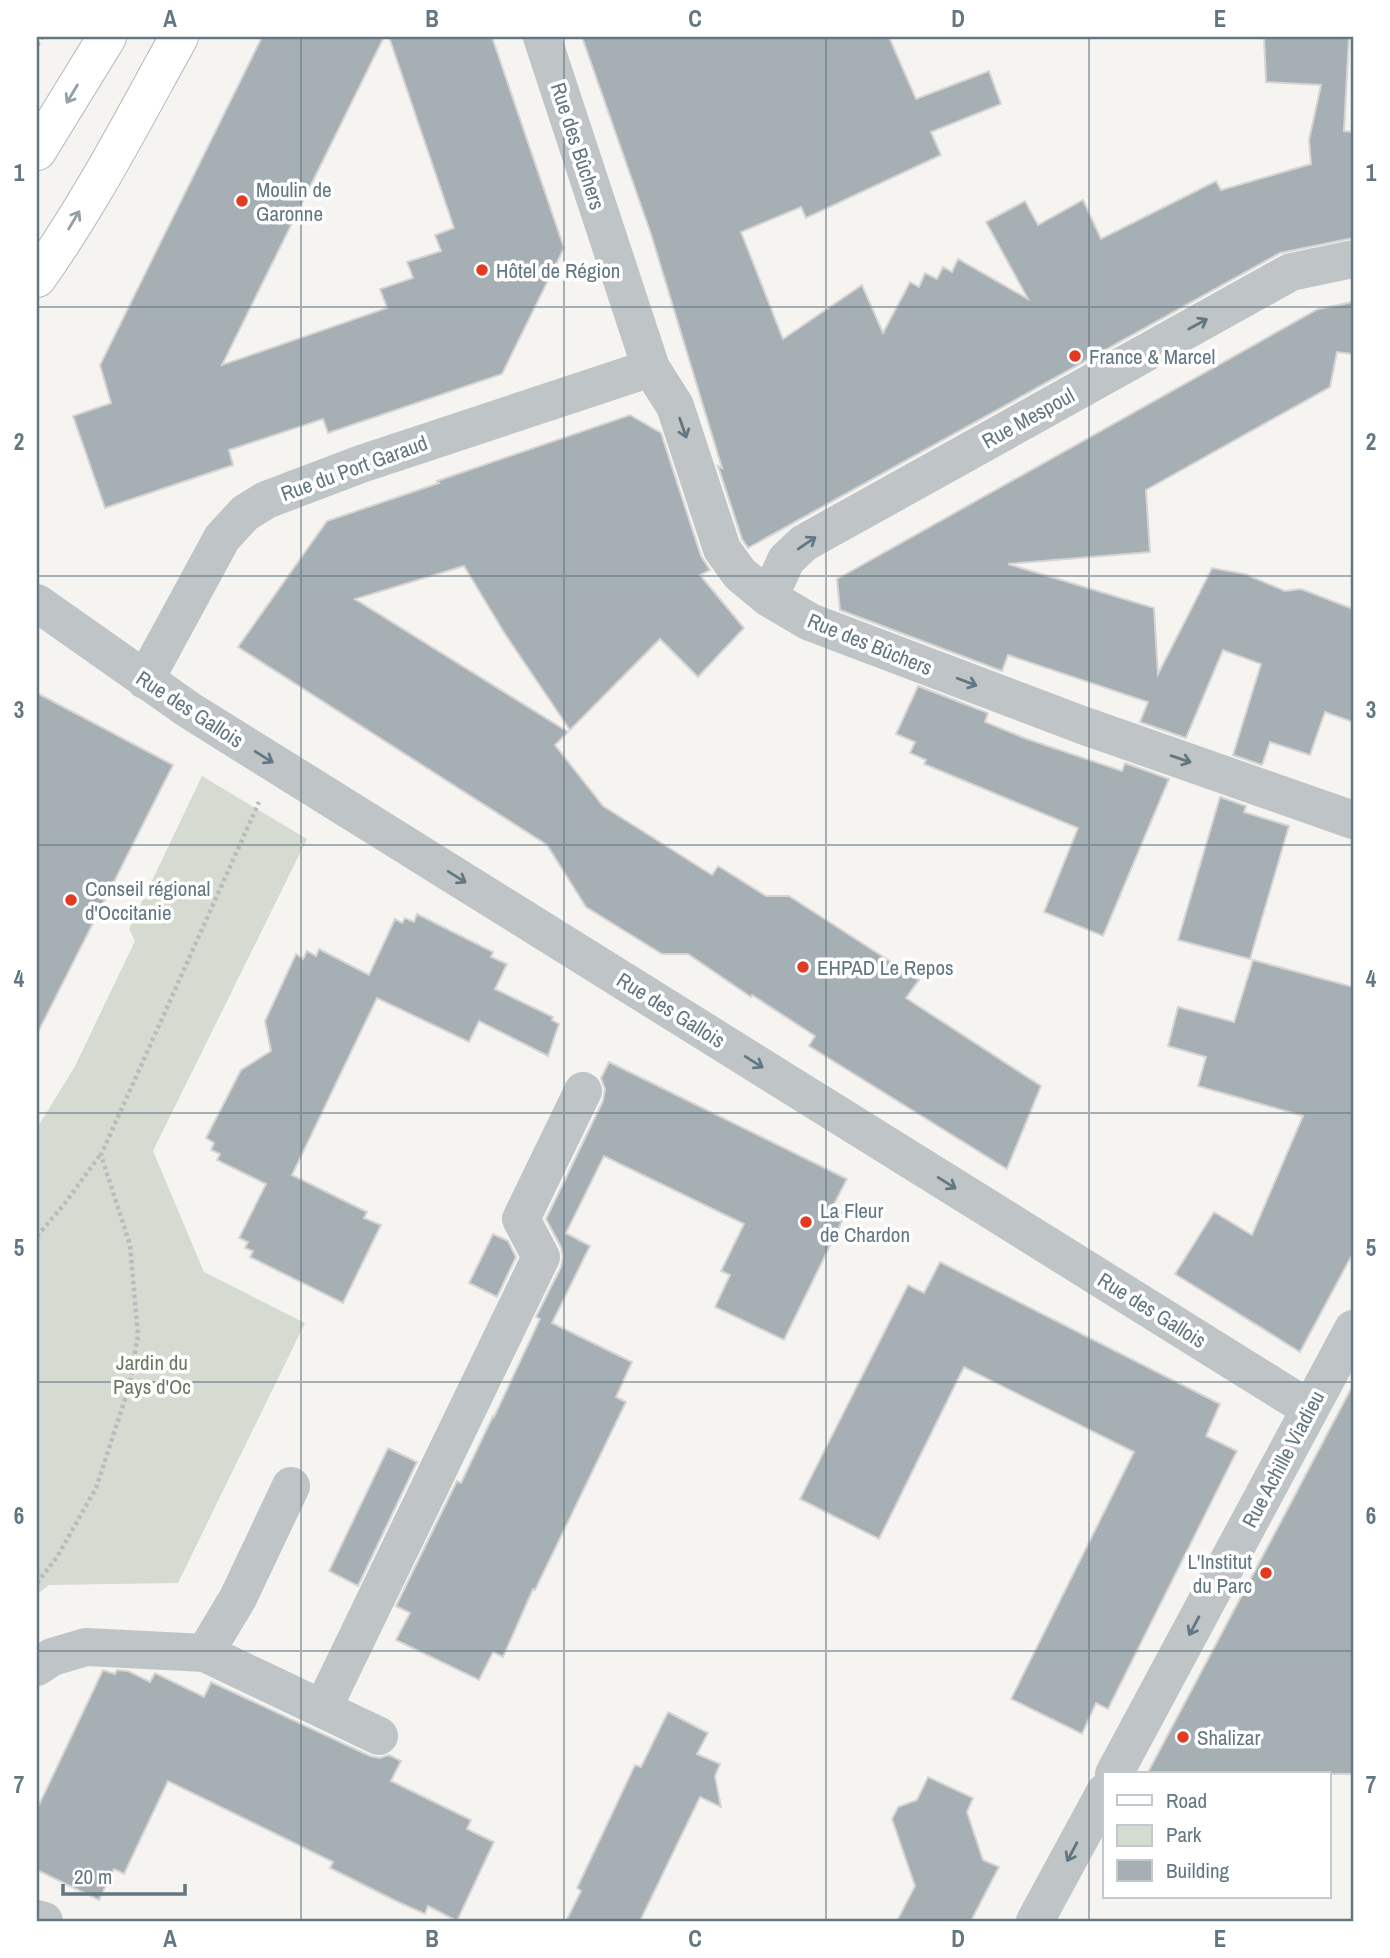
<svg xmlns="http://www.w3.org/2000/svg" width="1390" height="1958" font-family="'Archivo Narrow',sans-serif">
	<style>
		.green { fill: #d6dbd1 }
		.building { fill: #a6b0b4; stroke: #d6d5d3; stroke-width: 2 }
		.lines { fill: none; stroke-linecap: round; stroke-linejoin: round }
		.major-casing { stroke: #b2b7ba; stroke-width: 40 }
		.path { stroke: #b9bcbe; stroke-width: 4.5; stroke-dasharray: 3.5 3.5; stroke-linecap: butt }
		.minor { stroke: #bfc4c6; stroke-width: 38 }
		.major { stroke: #fff; stroke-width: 38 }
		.oneway { stroke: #92a0a8 }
		.oneway2 { stroke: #637782 }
		.grid { fill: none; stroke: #637782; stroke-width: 2; stroke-opacity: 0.55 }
		.poi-dot { fill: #e33a22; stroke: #fff; stroke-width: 2.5 }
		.labels { text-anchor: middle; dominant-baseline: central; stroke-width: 7; stroke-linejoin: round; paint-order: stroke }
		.street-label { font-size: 21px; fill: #637782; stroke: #fff }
		.poi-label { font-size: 21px; fill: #637782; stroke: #fff; text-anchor: start }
		.park-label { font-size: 21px; fill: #697962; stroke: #fff }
		.neatline { fill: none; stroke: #637782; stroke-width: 2.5 }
		.grid-label { font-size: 23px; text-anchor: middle; font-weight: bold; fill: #637782 }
	</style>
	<rect width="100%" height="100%" fill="#f5f4f0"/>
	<path class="green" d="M202,776L307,839L153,1151L204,1272L305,1323L178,1583L49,1585L37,1594V1128L74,1068L135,941L129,929Z"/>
	<path class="building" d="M262,37H384L222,365L387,308L380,289L413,278L407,262L441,251L435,235L454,228L389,37H492L564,248L502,374L328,433L323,419L229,450L233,465L105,508L73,416L111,403L100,365Z
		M582,37H889L916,99L989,71L1001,104L931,132L941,155L806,218L801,207L741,232L783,339L862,285L883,333L910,282L919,287L925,273L937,279L943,267L952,272L958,259L1028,299L986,222L1025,201L1038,225L1083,200L1101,239L1216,181L1221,190L1311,164L1309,140L1321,85L1266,82L1264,37H1349L1344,131L1353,132V238L1280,253L748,548L742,539L718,466L722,468L651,234Z
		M1353,302V354L1337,352L1330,387L1146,490L1150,552L1008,564L1154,608L1158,674L1212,568L1245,574L1285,591L1301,589L1353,609V722L1325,712L1310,755L1270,742L1262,765L1233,755L1261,664L1223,650L1186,738L1140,722L1148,702L1008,655L1002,671L840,610L837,579L1318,309Z
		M630,415L661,433L701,556L710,570L700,575L744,628L698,677L660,639L570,730L505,634L464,566L355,599L568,732L555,745L603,806L712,875L718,866L766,896H789L919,980L906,998L1041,1086L1007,1169L809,1046L815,1036L752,995L751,997L688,954H662L586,907L547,845L238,647L327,521L439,483L437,481Z
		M918,686L988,713L985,722L1027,739L1122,771L1125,763L1169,779L1103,936L1044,912L1078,828L924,764L926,760L910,753L915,742L896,734Z
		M37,693L173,765L37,1034Z
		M1220,797L1246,806L1244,812L1289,826L1250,959L1178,940Z
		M417,914L493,952L491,957L507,964L495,989L553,1017L552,1020L559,1024L548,1056L479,1021L469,1042L377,998L292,1175L367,1212L364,1218L381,1225L343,1303L250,1257L253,1251L245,1248L248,1242L239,1238L266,1184L217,1160L220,1154L211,1150L214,1143L206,1138L241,1070L271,1051L265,1021L296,954L303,959L307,951L316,956L319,949L369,975L395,919L402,923L405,918L414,922Z
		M1253,960L1353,987V1253L1300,1352L1175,1274L1214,1212L1252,1235L1303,1116L1198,1086L1206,1057L1168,1046L1178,1007L1234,1022Z
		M609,1062L847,1179L832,1208L845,1215L784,1340L715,1307L730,1275L721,1271L744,1224L604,1156L566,1233L590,1246L552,1323L632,1362L616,1397L626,1402L535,1590L533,1589L503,1657L493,1652L479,1680L396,1640L410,1613L396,1606L457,1481L461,1483L493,1416L494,1417L540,1319L536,1317L561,1267L563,1257L561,1247L546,1219L603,1101L605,1089L601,1078Z
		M493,1234L508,1241L516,1257L497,1297L469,1283Z
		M940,1262L1220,1404L1206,1436L1237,1451L1108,1709L1096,1703L1082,1734L1011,1699L1134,1452L964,1367L879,1539L800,1499L908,1285L924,1293Z
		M1353,1385V1774H1147L1285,1514Z
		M388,1448L417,1462L358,1586L329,1571Z
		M103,1670L115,1674L117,1670L128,1671L150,1682L155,1673L204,1697L211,1682L370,1756L380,1758L389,1755L401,1761L391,1781L471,1820L467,1829L494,1842L457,1921L428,1906L425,1914L394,1900L330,1868L333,1862L168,1781L124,1874L114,1869L99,1900L37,1870V1809Z
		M668,1712L708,1733L697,1754L720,1764L715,1776L721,1807L700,1797L640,1921H566L581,1891L577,1888L635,1765L641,1767Z
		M928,1777L973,1798L967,1812L983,1860L999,1867L971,1921H897L915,1886L892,1819L898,1807L917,1800Z"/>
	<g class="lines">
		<defs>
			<path id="major" d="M37,151L107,37
				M37,278C91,202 134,118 179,37"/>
		</defs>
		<use href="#major" class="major-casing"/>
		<path class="path" d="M37,45L42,37
			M37,1236L66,1202L100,1155
			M37,1583L57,1557L96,1488L129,1387L138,1335L130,1245L101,1155L259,802"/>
		<path class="minor" d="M542,37L651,368L675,406L722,549L740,574L769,598L810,622L1082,725L1353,820
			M769,598L786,560L804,543L1291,272L1353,259
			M37,603L189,710L1310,1409
			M145,680L222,538L245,513L266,500L361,464L651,368
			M205,1653L238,1598L291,1486
			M37,1667L52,1657L86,1647L205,1653L379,1736
			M323,1708L541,1257L521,1219L583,1091
			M1114,1774L1353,1329
			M37,1919L44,1921
			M1035,1921L1105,1792"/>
		<use href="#major" class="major"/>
	</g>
	<defs><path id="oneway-shaft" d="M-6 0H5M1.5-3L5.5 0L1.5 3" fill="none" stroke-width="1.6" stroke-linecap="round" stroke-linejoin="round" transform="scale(1.75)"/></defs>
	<g class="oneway">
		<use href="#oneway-shaft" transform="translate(72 94) rotate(121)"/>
		<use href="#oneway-shaft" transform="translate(74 220) rotate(-59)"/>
	</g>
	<g class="oneway2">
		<use href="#oneway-shaft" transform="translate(1198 324) rotate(-29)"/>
		<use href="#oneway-shaft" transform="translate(683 428) rotate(71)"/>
		<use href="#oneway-shaft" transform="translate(807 543) rotate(-34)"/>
		<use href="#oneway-shaft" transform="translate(967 682) rotate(21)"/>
		<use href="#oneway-shaft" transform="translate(264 757) rotate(32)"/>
		<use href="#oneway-shaft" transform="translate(1181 759) rotate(19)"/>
		<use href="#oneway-shaft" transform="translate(457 877) rotate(32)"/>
		<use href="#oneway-shaft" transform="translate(754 1062) rotate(32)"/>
		<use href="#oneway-shaft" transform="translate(947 1183) rotate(32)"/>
		<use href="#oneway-shaft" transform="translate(1194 1626) rotate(118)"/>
		<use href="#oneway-shaft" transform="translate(1072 1852) rotate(118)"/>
	</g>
	<path class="grid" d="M301,37V1921M564,37V1921M826,37V1921M1089,37V1921M37,307H1353M37,576H1353M37,845H1353M37,1113H1353M37,1382H1353M37,1651H1353"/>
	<g class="poi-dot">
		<circle cx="242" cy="201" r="7"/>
		<circle cx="482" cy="270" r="7"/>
		<circle cx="1075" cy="356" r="7"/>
		<circle cx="71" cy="900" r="7"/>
		<circle cx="803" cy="967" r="7"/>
		<circle cx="806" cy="1222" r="7"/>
		<circle cx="1266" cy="1573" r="7"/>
		<circle cx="1183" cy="1737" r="7"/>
	</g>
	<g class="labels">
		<g class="street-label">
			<text transform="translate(578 146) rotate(72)">Rue des Bûchers</text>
			<text transform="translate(1028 418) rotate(-29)">Rue Mespoul</text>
			<text transform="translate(354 468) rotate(-20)">Rue du Port Garaud</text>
			<text transform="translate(870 644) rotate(22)">Rue des Bûchers</text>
			<text transform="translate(190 709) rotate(33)">Rue des Gallois</text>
			<text transform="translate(671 1010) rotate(32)">Rue des Gallois</text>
			<text transform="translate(1152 1310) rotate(32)">Rue des Gallois</text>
			<text transform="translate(1283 1459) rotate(-62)">Rue Achille Viadieu</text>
		</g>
		<g class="poi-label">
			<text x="256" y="189">Moulin de<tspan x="256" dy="24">Garonne</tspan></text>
			<text x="496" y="270">Hôtel de Région</text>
			<text x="1089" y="356">France &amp; Marcel</text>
			<text x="85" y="888">Conseil régional<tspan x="85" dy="24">d'Occitanie</tspan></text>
			<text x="817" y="967">EHPAD Le Repos</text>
			<text x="820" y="1210">La Fleur<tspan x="820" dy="24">de Chardon</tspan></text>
			<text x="1252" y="1561" text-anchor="end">L'Institut<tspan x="1252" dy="24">du Parc</tspan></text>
			<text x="1197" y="1737">Shalizar</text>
		</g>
		<g class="park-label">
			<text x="152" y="1362">Jardin du<tspan x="152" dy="24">Pays d'Oc</tspan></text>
		</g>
	</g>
	<rect width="1390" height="1958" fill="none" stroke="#ffffff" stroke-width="77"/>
	<rect x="1103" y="1772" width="228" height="126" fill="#ffffff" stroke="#c1c9cd" stroke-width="2"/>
	<rect x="1117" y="1795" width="35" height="10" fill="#ffffff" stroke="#c1c9cd" stroke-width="2"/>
	<text x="1166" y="1808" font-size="21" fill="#637782">Road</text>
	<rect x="1117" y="1825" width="35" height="21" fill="#d6dbd1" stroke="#c1c9cd" stroke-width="2"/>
	<text x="1166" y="1842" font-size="21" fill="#637782">Park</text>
	<rect x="1117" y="1860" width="35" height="21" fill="#a6b0b4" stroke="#c1c9cd" stroke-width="2"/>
	<text x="1166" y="1878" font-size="21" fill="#637782">Building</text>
	<path d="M63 1884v10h122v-10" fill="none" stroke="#637782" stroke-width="3.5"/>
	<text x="74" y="1884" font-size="21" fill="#637782" stroke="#ffffff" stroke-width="5" paint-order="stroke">20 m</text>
	<rect x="38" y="38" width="1314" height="1882" class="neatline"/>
	<g class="grid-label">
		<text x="170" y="27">A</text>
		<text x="432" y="27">B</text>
		<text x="695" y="27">C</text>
		<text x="958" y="27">D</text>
		<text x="1220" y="27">E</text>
		<text x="19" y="181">1</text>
		<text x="1371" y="181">1</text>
		<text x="19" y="450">2</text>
		<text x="1371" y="450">2</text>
		<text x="19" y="718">3</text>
		<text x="1371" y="718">3</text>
		<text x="19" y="987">4</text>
		<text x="1371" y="987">4</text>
		<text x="19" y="1256">5</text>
		<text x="1371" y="1256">5</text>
		<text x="19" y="1524">6</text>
		<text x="1371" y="1524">6</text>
		<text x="19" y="1793">7</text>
		<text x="1371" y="1793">7</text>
		<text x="170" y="1947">A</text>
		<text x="432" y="1947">B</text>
		<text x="695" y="1947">C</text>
		<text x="958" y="1947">D</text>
		<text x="1220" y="1947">E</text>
	</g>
</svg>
